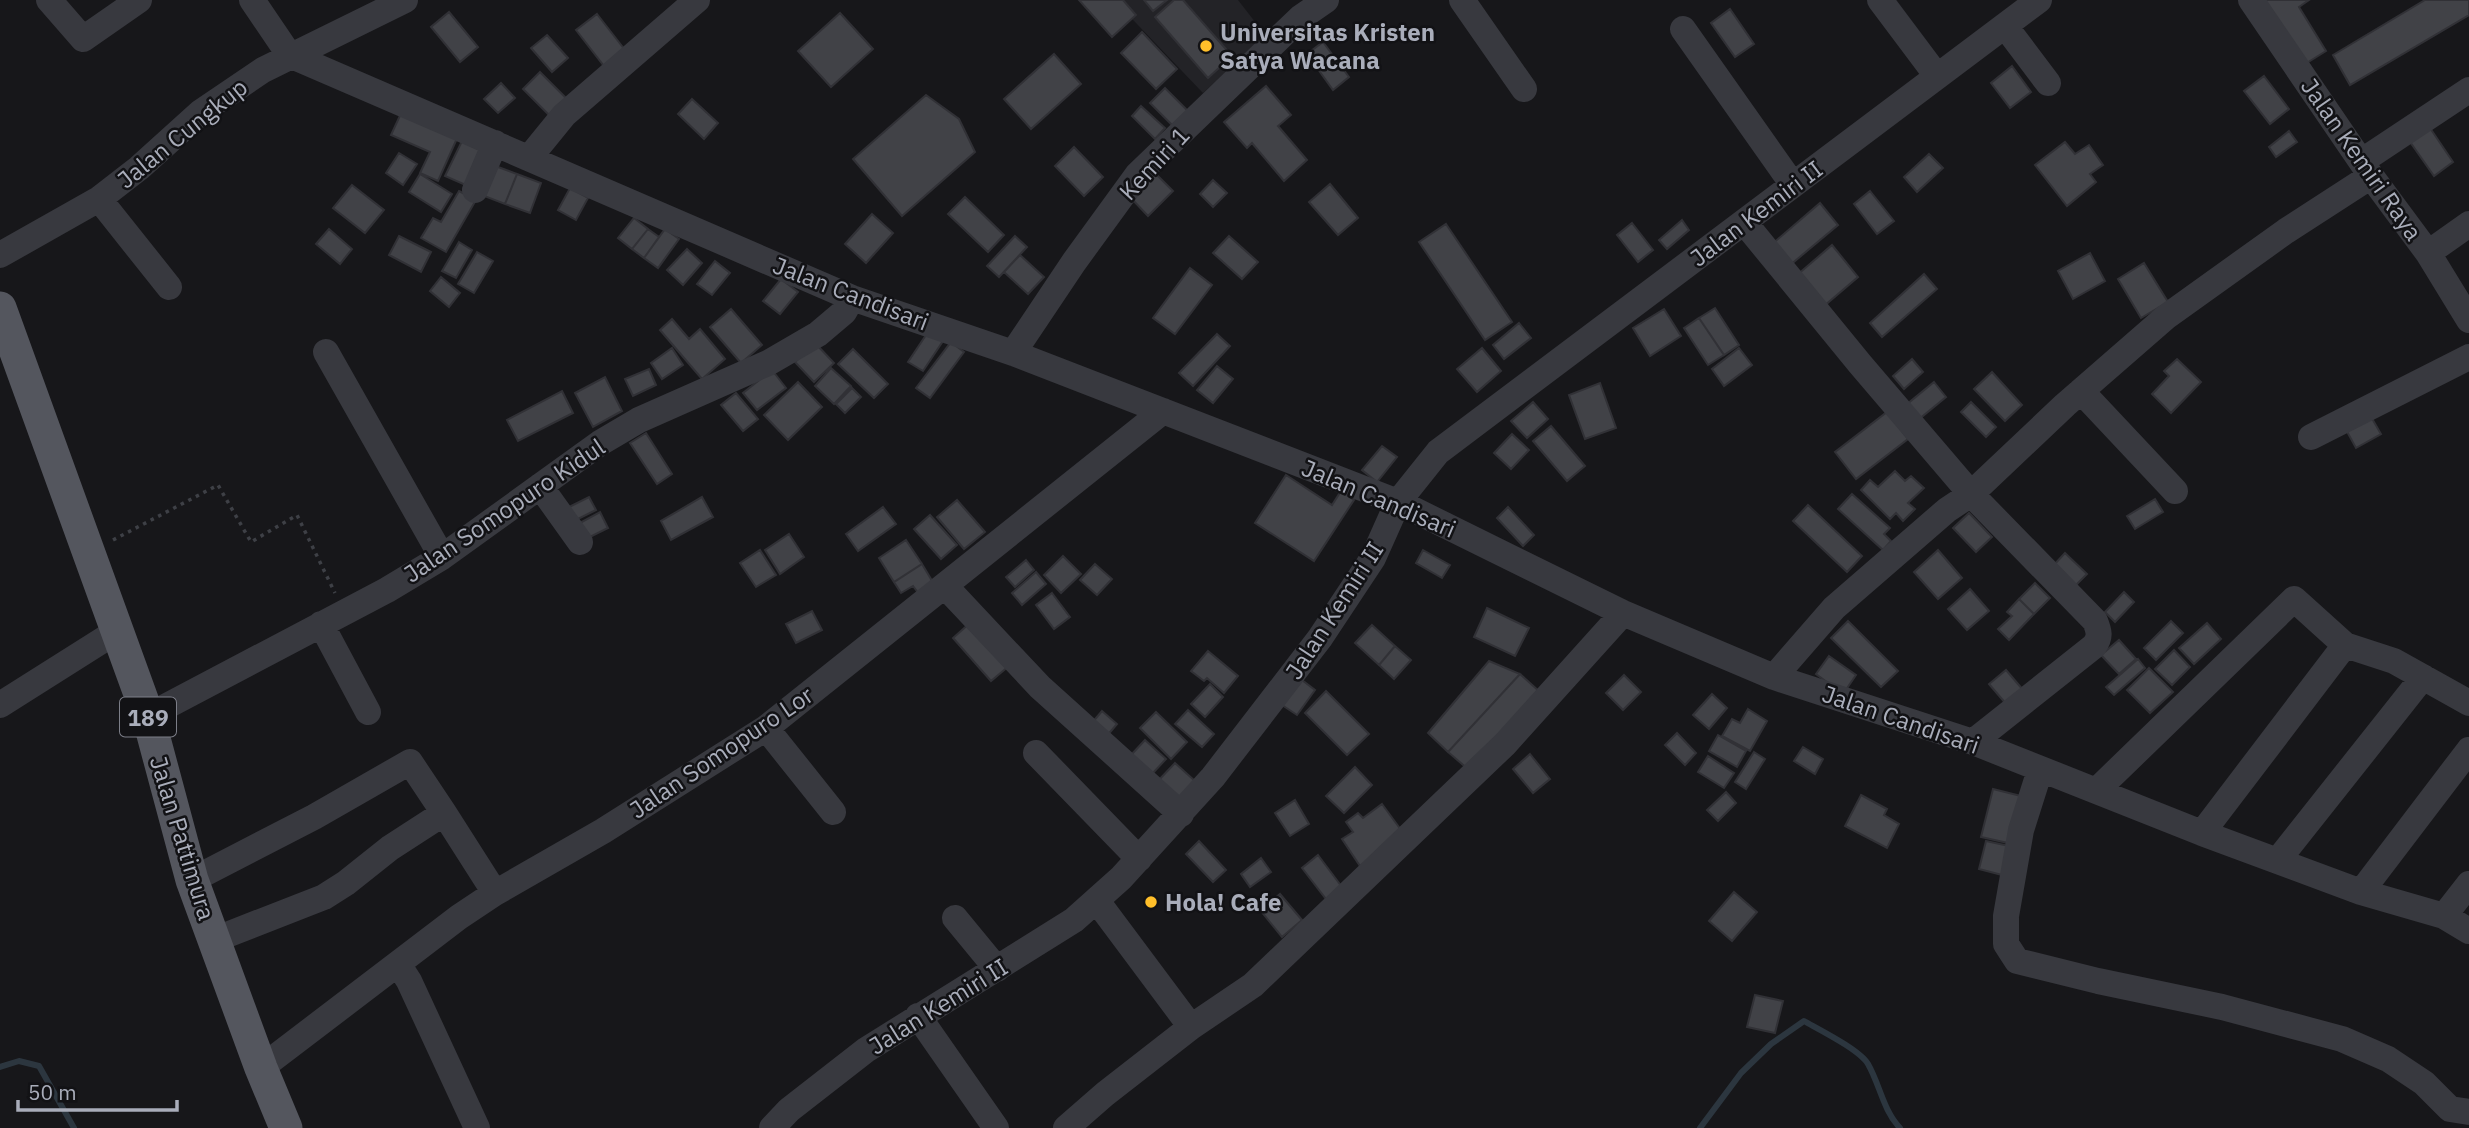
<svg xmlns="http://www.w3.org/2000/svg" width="2469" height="1128" font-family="'IBM Plex Sans',sans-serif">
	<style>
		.built { fill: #232327 }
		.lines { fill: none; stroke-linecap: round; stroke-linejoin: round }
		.stream { stroke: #2c363f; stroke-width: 6 }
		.building { fill: #414247; stroke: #313136; stroke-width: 2 }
		.path { stroke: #3e4046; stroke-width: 3.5; stroke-dasharray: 3.5 5; stroke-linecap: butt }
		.minor { stroke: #38393f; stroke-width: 26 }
		.major { stroke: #54565e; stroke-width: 33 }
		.poi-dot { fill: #ffbf2a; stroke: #121215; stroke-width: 2.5 }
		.labels { text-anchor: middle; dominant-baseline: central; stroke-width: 5; stroke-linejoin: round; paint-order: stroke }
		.shield { fill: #121215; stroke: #7c7e88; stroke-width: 2 }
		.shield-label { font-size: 23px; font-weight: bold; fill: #a9adba }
		.poi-label { font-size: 24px; font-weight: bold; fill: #a9adba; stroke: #121215; text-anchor: start }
		.street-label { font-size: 24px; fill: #a9adba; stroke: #121215 }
	</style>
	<rect width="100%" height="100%" fill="#17171a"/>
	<path class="built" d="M1114,0H1238L1266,36L1203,93Z"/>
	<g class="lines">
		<path class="stream" d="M0,1067L19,1061L39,1066L74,1128
			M1700,1128L1741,1073L1771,1044L1804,1021C1820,1030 1860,1050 1868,1064C1880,1085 1883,1110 1900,1128"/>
	</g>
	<path class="building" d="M1079,0H1123L1136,15L1112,37Z
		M1144,0H1167L1153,11Z
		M1174,0H1183L1232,56L1208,78L1155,17Z
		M2256,0H2309L2299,7L2326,51L2302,66Z
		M2425,0H2469V15L2350,85L2333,55Z
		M1730,9L1754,44L1735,57L1711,23Z
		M449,12L478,47L460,62L431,27Z
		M840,13L873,49L831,87L798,51Z
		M597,14L625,50L604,66L576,30Z
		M1142,32L1177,69L1156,89L1121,53Z
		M547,35L568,58L552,72L531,48Z
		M1323,42L1349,77L1333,90L1307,54Z
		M1054,54L1081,84L1031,129L1004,99Z
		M2012,66L2031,92L2010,108L1991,83Z
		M540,72L568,100L551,117L523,89Z
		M2264,76L2289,109L2270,124L2244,91Z
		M501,83L515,98L498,113L484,99Z
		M1266,86L1291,115L1278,126L1307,160L1284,181L1252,143L1247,148L1224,122Z
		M1165,88L1188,111L1173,126L1150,103Z
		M926,95L959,119L975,152L902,216L853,159Z
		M692,99L718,123L704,139L678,114Z
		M1141,106L1165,128L1155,139L1132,116Z
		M403,109L459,134L438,181L420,173L430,152L391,135Z
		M2428,125L2453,162L2434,176L2408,139Z
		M2289,131L2297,142L2276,157L2269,147Z
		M462,141L486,153L470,187L445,176Z
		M2065,142L2075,154L2089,145L2103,165L2090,174L2096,182L2067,206L2035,165Z
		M1074,147L1103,177L1084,196L1055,166Z
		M399,153L417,164L403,185L386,173Z
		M1929,154L1943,168L1917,192L1904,177Z
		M490,164L517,174L505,204L479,194Z
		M1154,172L1173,191L1148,216L1129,196Z
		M420,174L452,194L441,212L409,192Z
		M517,174L541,183L530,213L505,204Z
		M1213,180L1227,193L1213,207L1200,194Z
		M1330,184L1358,218L1338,235L1309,202Z
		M352,185L384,210L365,233L333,208Z
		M570,188L588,198L576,220L558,210Z
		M459,191L476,200L446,252L421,238L433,218L441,222Z
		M1870,191L1894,221L1877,234L1854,204Z
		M965,197L1004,235L988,252L948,214Z
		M1820,203L1838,225L1789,266L1771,245Z
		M872,214L893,233L866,263L845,244Z
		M634,218L648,229L632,249L618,238Z
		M1682,220L1689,230L1667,249L1659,240Z
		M1632,223L1653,250L1638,262L1617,235Z
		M1446,224L1512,322L1485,340L1419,242Z
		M329,229L352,249L340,264L316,244Z
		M648,229L659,237L644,258L632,249Z
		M665,229L679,239L658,268L644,258Z
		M399,236L431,252L421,272L389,255Z
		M1015,236L1027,247L999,277L987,266Z
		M1229,236L1258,262L1242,279L1213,253Z
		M459,242L472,250L456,278L442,271Z
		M1832,245L1858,277L1824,306L1797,275Z
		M687,249L702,263L683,285L667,270Z
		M477,252L493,261L474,293L458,284Z
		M2090,253L2105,281L2073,299L2058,271Z
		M1020,255L1044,277L1028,294L1004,272Z
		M715,261L730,273L712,295L697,284Z
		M2144,263L2168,302L2141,318L2118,279Z
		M1190,268L1212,285L1175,334L1153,318Z
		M1924,274L1937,289L1882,337L1870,323Z
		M441,277L460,293L449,307L430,291Z
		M781,279L798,292L780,314L763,301Z
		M1715,308L1739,345L1724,355L1699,318Z
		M731,309L762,345L741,363L710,327Z
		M1664,309L1681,336L1650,356L1633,328Z
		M1699,318L1724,355L1708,365L1684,328Z
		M672,319L689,339L700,329L725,359L702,379L660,330Z
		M1519,323L1531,338L1504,359L1493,345Z
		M928,332L943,341L923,371L908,362Z
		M1217,334L1230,346L1193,386L1179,373Z
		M951,342L964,352L930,398L916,388Z
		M815,343L834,363L814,382L795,362Z
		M672,348L683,365L662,379L651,363Z
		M1482,348L1501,371L1477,392L1457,369Z
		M1739,348L1752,365L1724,386L1712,369Z
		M853,349L888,384L874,398L838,364Z
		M1912,359L1923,372L1904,389L1893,376Z
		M2177,359L2201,382L2171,413L2152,394L2169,376L2164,371Z
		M1217,366L1233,379L1213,403L1197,390Z
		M831,368L851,386L834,404L815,386Z
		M649,369L656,385L633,396L625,379Z
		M772,370L786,388L757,410L743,393Z
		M1992,372L2022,405L2005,421L1974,389Z
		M605,377L622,411L593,427L575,393Z
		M798,382L822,407L788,440L764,415Z
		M1934,382L1946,397L1918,420L1906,405Z
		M1600,383L1616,428L1585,439L1569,395Z
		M852,388L861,397L845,413L836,404Z
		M562,391L573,413L518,441L507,420Z
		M736,393L758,419L743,431L721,405Z
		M1533,402L1548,419L1527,438L1511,421Z
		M1971,402L1996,427L1986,437L1961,412Z
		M1887,412L1908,439L1856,479L1835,452Z
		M2370,415L2381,434L2356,448L2345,428Z
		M1551,426L1585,466L1567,481L1533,441Z
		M646,433L672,474L657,484L630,443Z
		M1512,434L1529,450L1511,469L1494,453Z
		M1382,446L1397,457L1377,482L1362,470Z
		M1895,471L1905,481L1911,476L1924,488L1908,503L1915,509L1903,521L1896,513L1890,519L1861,490L1870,480L1878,487Z
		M1286,475L1332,505L1341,491L1354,500L1314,561L1255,523Z
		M1852,494L1890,528L1884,534L1891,541L1883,550L1838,509Z
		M589,497L596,510L572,522L565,509Z
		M702,497L713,517L671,540L661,521Z
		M2155,499L2163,512L2135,529L2127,516Z
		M957,500L985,532L964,549L937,517Z
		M1808,505L1862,556L1847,572L1793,521Z
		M883,507L896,524L858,551L846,534Z
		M1508,507L1534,535L1523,546L1497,518Z
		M600,512L608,528L586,539L578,524Z
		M1969,513L1992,537L1976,552L1953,528Z
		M930,515L957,545L941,559L914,529Z
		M789,534L804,557L780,574L765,550Z
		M906,540L922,564L894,582L879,558Z
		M760,550L776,575L756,587L740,563Z
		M1423,550L1450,565L1442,578L1416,563Z
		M1938,550L1962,578L1938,599L1914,572Z
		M2065,553L2087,574L2073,588L2052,567Z
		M1063,556L1081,574L1061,593L1044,575Z
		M1026,560L1034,570L1015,587L1006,577Z
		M922,564L934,584L919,594L913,586L901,593L894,582Z
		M1095,564L1112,579L1097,595L1080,580Z
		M1036,572L1046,584L1022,605L1012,593Z
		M2035,583L2050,598L2034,614L2019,599Z
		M1970,589L1989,611L1967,630L1948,609Z
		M2124,592L2134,602L2115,622L2105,612Z
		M1052,593L1070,617L1054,629L1036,605Z
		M2019,599L2034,614L2009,640L1998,629L2012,616L2007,612Z
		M1487,608L1529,628L1515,656L1474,637Z
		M812,611L822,630L796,643L786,624Z
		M1848,621L1898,671L1881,687L1831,638Z
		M2171,621L2183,633L2156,660L2144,648Z
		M970,623L1009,666L991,681L953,638Z
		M2207,623L2221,639L2194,664L2179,648Z
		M1372,625L1395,646L1379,665L1355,643Z
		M2119,640L2136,659L2119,674L2101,655Z
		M1395,646L1411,660L1394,679L1379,665Z
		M2174,650L2190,667L2172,685L2155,669Z
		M1208,651L1238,676L1224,693L1207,678L1204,681L1191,671Z
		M1829,656L1856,675L1843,694L1816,674Z
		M2138,659L2145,668L2114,695L2106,687Z
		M1489,661L1520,674L1448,752L1428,733Z
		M2149,668L2173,692L2150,713L2127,690Z
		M2006,670L2024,691L2007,705L1989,684Z
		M1520,674L1540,692L1469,770L1448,752Z
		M1624,675L1641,692L1623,710L1606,693Z
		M1298,677L1315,690L1297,715L1279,703Z
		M1210,684L1223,697L1205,717L1191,704Z
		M1326,691L1369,734L1347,755L1305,713Z
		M1712,694L1727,708L1709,729L1693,715Z
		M1748,709L1767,721L1750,751L1722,736L1732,719L1740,723Z
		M1188,710L1214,734L1202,747L1175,724Z
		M1102,711L1117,724L1106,737L1091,724Z
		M1156,712L1187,742L1171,759L1140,728Z
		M1677,733L1696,753L1685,765L1665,745Z
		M1718,735L1746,751L1737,767L1709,751Z
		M1145,740L1166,759L1152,774L1131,755Z
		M1803,747L1823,759L1815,774L1794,761Z
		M1754,752L1765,759L1746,789L1735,782Z
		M1530,754L1550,779L1533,793L1513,769Z
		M1708,756L1734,773L1724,788L1698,772Z
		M1175,763L1195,781L1175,803L1155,784Z
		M1355,767L1372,785L1344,813L1326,796Z
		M1993,789L2021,796L2008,843L1981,837Z
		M1726,792L1736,803L1718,821L1707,810Z
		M1861,795L1887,809L1884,815L1899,824L1887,848L1845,826Z
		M1295,800L1309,824L1290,836L1275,813Z
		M1382,804L1404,834L1360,866L1342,839L1353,832L1346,822L1358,813L1363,818Z
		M1199,841L1226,870L1213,882L1186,854Z
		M1986,841L2009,846L2002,875L1979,869Z
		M1318,855L1342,887L1326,899L1302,868Z
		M1261,858L1271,872L1250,887L1241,874Z
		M1734,892L1757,912L1732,941L1709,921Z
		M1280,894L1302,920L1282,937L1260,910Z
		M1755,995L1783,1001L1775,1033L1747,1027Z"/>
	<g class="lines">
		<path class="path" d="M113,540L218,485L251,542L297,515L335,593"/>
		<path class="minor" d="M49,0L83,39L139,0
			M252,0L290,56
			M1462,0L1524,89
			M1880,0L1937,76
			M2251,0L2371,176L2428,253L2469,320
			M2005,26L2048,83
			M1683,29L1793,185
			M292,56L852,298L1013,353L1398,502L1623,613L1774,677L1973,742L2202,833L2361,892L2444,916L2469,931
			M529,158L564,115L697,0
			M2362,161L2469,90
			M475,190L495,143
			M99,199L169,287
			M1744,222L1860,364L1971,494L2095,621C2099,631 2101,637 2094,646L1973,742
			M2428,253L2469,224
			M0,255L99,199L139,168L201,112L263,70L405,0
			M326,352L442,557
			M1013,353L1074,262L1138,174L1300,18L1326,0
			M2081,391L2175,491
			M2311,437L2469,357
			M540,486L580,542
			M945,586L1040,687L1181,814
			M321,624L368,712
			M1774,677L1834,608L1947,510L1971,494L2065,405L2166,317L2286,231L2371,176
			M0,705L117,631
			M148,716L387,590L442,557L600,443L639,420L768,363L818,334L844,312L852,298
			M766,728L833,812
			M1036,753L1139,859
			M2040,770L2021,830L2006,916V944L2017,961L2098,981L2222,1007L2342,1039L2388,1059L2424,1083L2450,1109L2469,1112
			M2097,790L2294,599L2345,645L2394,661L2469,703
			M444,813L495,893
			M2202,833L2345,645
			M2278,860L2423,677
			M192,880L314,817L410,762L444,813L390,848L346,883L324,897L214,940
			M2361,892L2469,750
			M1097,901L1191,1027
			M2444,916L2469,884
			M955,918L997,969
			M398,964L409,981L477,1128
			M918,1016L996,1128
			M261,1068L459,917L495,893L603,831L766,728L1163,411
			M772,1128L789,1110L866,1050L1074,920L1121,878L1213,777L1320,638L1373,558L1398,502L1438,452L2039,0
			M1066,1128L1105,1094L1191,1027L1253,985L1505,744L1623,613"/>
		<path class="major" d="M0,308L148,716L192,880L261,1068L286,1128"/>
	</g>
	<g class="poi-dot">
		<circle cx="1206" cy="46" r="7"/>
		<circle cx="1151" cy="902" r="7"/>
	</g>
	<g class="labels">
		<rect class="shield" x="120" y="697.5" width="56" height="39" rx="5"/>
		<g class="shield-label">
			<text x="148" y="717">189</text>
		</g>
		<g class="poi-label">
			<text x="1220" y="32">Universitas Kristen<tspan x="1220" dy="28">Satya Wacana</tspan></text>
			<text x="1165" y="902">Hola! Cafe</text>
		</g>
		<g class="street-label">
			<text transform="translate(182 133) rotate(-39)">Jalan Cungkup</text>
			<text transform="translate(2362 159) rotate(55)">Jalan Kemiri Raya</text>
			<text transform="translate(1154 163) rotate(-47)">Kemiri 1</text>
			<text transform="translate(1756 213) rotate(-37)">Jalan Kemiri II</text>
			<text transform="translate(851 293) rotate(21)">Jalan Candisari</text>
			<text transform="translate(1379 498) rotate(23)">Jalan Candisari</text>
			<text transform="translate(504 510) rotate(-34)">Jalan Somopuro Kidul</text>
			<text transform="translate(1334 610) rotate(-57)">Jalan Kemiri II</text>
			<text transform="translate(1901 719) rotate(19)">Jalan Candisari</text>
			<text transform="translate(721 752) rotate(-34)">Jalan Somopuro Lor</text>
			<text transform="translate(183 838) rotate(73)">Jalan Pattimura</text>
			<text transform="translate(938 1006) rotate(-32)">Jalan Kemiri II</text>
		</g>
	</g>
	<path d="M18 1100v10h159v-10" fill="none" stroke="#a9adba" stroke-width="3.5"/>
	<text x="28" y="1100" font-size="21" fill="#a9adba" stroke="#121215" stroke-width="5" paint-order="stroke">50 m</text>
</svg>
